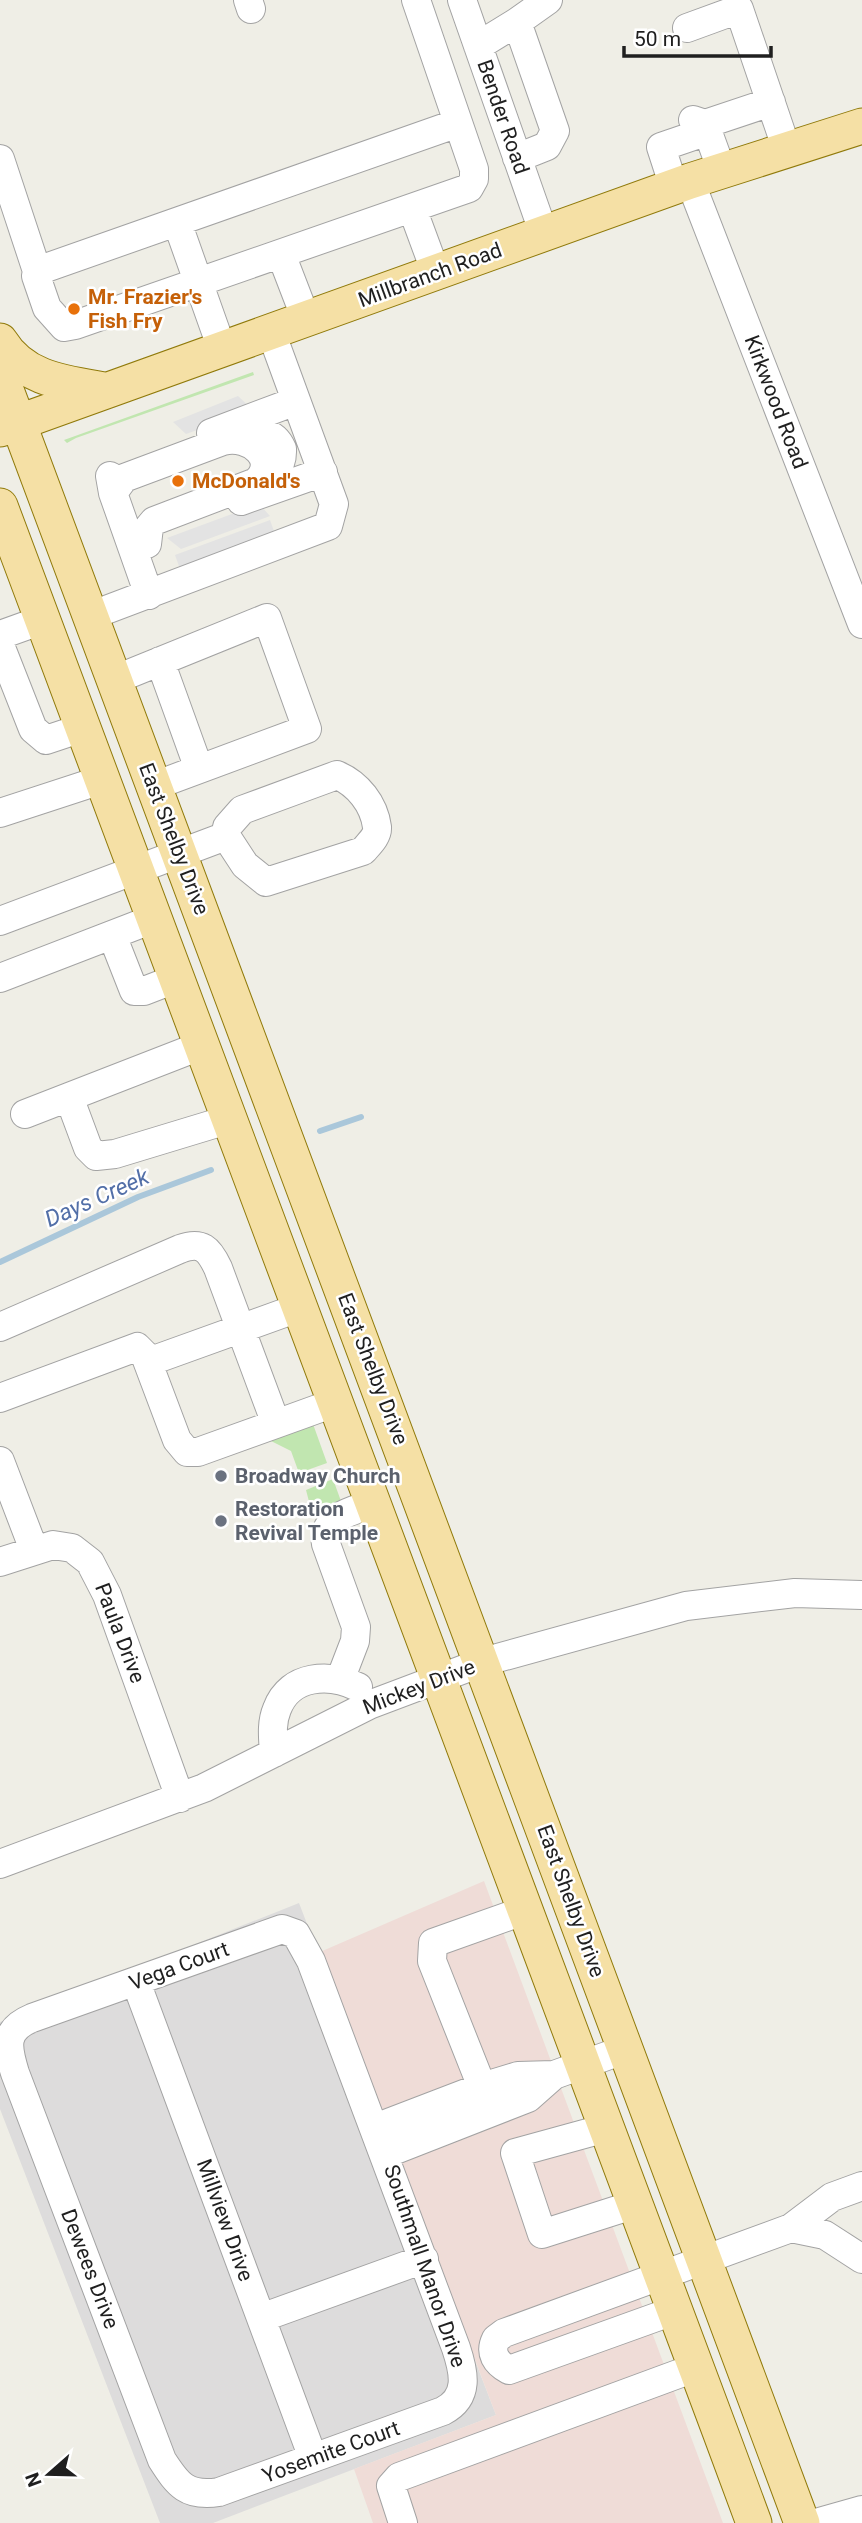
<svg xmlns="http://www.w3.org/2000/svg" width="862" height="2523" font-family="Roboto,sans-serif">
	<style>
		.residential { fill: #dddcdc }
		.commercial { fill: #efdcd7 }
		.grass { fill: #c1e6b0 }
		.parking { fill: #e3e3e3 }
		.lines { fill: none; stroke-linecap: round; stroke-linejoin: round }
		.stream { stroke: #aac7da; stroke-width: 6 }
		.minor-casing { stroke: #a3a3a3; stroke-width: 30 }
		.major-casing { stroke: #907a0b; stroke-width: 37 }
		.minor { stroke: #fff; stroke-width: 28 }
		.major { stroke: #f5e0a5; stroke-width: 35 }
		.food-dot { fill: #e8710a; stroke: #fff; stroke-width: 2.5 }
		.worship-dot { fill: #6b7280; stroke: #fff; stroke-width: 2.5 }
		.labels { text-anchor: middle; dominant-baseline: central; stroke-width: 5; stroke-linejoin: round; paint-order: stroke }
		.street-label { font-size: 21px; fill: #1f1f1f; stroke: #fff }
		.food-label { font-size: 21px; font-weight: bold; fill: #c56008; stroke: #fff; text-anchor: start }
		.worship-label { font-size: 21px; font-weight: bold; fill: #5b616d; stroke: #fff; text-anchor: start }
		.water-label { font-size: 23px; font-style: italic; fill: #526fa8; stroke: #fff }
	</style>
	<rect width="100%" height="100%" fill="#efeee6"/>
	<path class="residential" d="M299,1903L496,2415L213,2523H160L0,2109V2022Z"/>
	<path class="commercial" d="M484,1881L587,2158L723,2523H373L354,2469L496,2415L320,1952Z"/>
	<path class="grass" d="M253,372L254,375L76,438L67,443L64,440Z
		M313,1424L327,1463L299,1473L291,1451L271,1441Z
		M333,1479L342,1504L313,1517L306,1490Z"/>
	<path class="parking" d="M238,396L253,410L186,434L173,422Z
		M259,504L270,516L181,549L167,538Z
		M270,520L275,534L180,569L175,555Z"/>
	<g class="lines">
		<path class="stream" d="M320,1131L361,1117
			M0,1262L138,1197L211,1170"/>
		<defs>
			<path id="minor" d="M248,0L251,9
				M416,0L474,169V179L469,188L75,325L64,327L47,308L36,276L37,271L458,123
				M462,0L544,234
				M517,22L548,0
				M687,28L739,9L787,150
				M478,46L517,22L555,131L547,146L517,158
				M693,120L705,124L722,171
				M0,159L37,271
				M690,181L862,624
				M674,187L661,147L699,134L705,124L771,102
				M412,208L436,273
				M177,222L222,349
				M281,254L306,319
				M211,433L296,401
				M239,436C256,430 274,430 282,449C283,469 272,475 256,482
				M110,476L113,493L149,595
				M113,493L124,478L223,441C250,434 280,460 256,482L154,521L149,527L147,544
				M241,501L323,472
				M90,616L328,526L334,504L271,332
				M0,635L42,620
				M0,645L33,729L46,740L82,728
				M160,661L199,769
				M114,680L267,618L307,729L154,786
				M337,775C358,784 374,804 377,827C378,836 369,844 363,851L266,882L245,865L226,836L227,827L242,810Z
				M0,813L101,780
				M0,921L226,836
				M112,935L134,991H144L175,979
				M0,978L153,919
				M69,1097L88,1148L96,1156L115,1154L227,1120
				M25,1114L200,1046
				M0,1327L180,1249C202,1241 209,1249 218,1268L276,1424
				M148,1362L298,1308
				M0,1398L137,1347L145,1355L177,1440L187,1452H198L334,1403
				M0,1461L34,1550
				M0,1562L53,1545L72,1548L90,1562L107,1595L180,1798
				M340,1680L355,1641L356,1627L326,1544C321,1517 352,1511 372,1504
				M274,1753C273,1738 271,1723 277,1709C290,1674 330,1673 358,1687
				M0,1864L204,1788L369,1705L483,1662L686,1606L795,1593L862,1595
				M282,1929L296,1934L311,1961L456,2348C464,2372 470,2397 443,2411L219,2492C187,2497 178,2485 162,2460L15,2073C7,2047 3,2030 32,2018Z
				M136,1982L313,2458
				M482,2087L432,1961L433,1943L526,1910
				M375,2128L482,2087L518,2076L554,2075L626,2049
				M606,2128L515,2153L542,2234L636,2204
				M385,2154L528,2098L554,2075
				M791,2228L825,2235L862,2259
				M676,2310L509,2370C496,2363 489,2353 496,2339L504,2333L791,2228L832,2197L862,2186
				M261,2318L424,2259
				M403,2523L391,2486L399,2477L697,2367
				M816,2523L862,2510"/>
			<path id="major" d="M0,341C23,379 64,383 105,390
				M0,374L802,2523
				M0,429L690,181L862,126
				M0,506C248,1180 505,1850 754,2523"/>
		</defs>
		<use href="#minor" class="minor-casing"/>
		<use href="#major" class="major-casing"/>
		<use href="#minor" class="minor"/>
		<use href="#major" class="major"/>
	</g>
	<g class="food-dot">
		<circle cx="74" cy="309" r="7"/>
		<circle cx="178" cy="481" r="7"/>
	</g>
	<g class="worship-dot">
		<circle cx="221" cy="1476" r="7"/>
		<circle cx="221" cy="1521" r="7"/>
	</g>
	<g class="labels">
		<g class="street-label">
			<text transform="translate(503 117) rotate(71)">Bender Road</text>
			<text transform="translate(430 275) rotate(-20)">Millbranch Road</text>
			<text transform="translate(776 402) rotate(69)">Kirkwood Road</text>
			<text transform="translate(174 839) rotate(69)">East Shelby Drive</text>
			<text transform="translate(373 1369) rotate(69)">East Shelby Drive</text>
			<text transform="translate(120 1633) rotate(69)">Paula Drive</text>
			<text transform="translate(419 1687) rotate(-21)">Mickey Drive</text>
			<text transform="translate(571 1901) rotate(70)">East Shelby Drive</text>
			<text transform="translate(179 1966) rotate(-20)">Vega Court</text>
			<text transform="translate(225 2220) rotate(70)">Millview Drive</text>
			<text transform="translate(425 2266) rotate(71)">Southmall Manor Drive</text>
			<text transform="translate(90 2269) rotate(69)">Dewees Drive</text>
			<text transform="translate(331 2452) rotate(-20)">Yosemite Court</text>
		</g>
		<g class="food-label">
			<text x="88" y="297">Mr. Frazier's<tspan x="88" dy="24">Fish Fry</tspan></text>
			<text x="192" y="481">McDonald's</text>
		</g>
		<g class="worship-label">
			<text x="235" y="1476">Broadway Church</text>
			<text x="235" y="1509">Restoration<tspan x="235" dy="24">Revival Temple</tspan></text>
		</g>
		<g class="water-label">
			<text transform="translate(97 1198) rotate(-24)">Days Creek</text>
		</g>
	</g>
	<g transform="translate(49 2474) rotate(250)" stroke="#ffffff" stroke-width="5" paint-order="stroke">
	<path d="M0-5L12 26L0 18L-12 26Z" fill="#1f1f1f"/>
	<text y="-10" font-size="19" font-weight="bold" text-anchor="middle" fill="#1f1f1f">N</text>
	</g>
	<path d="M624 46v10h147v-10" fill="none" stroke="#1f1f1f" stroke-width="3.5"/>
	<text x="634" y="46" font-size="21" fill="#1f1f1f" stroke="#ffffff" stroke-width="5" paint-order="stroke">50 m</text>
</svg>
